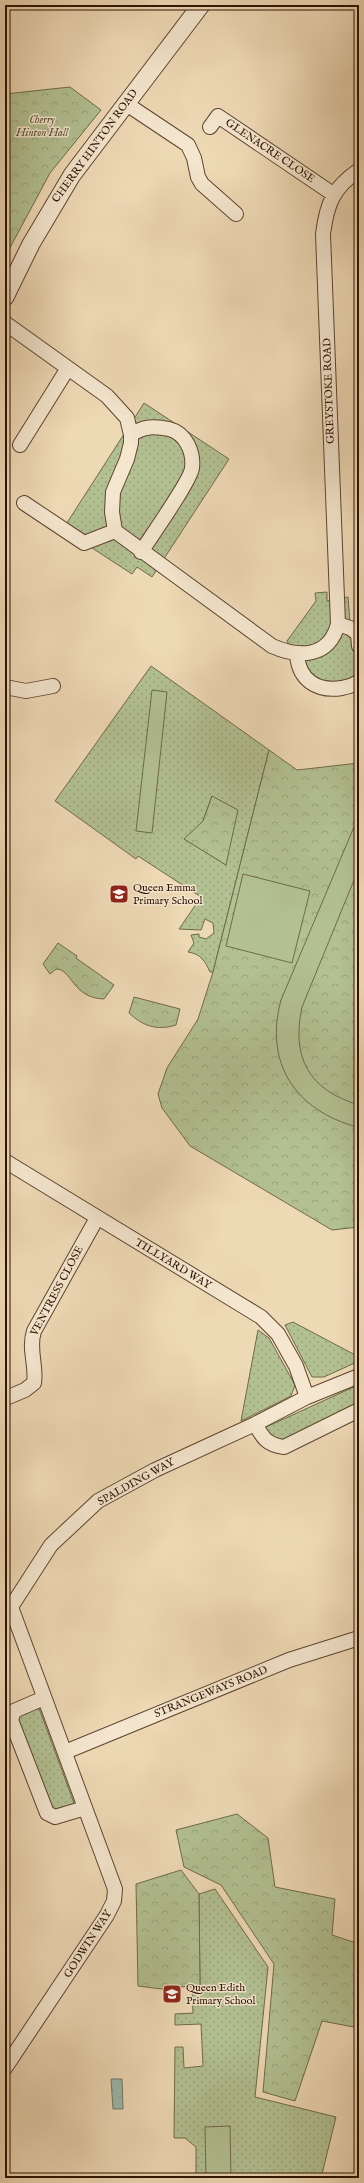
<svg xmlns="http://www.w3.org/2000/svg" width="364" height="2183" font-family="'IM FELL English',serif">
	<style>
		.grass { fill: url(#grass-dots); stroke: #70694a; fill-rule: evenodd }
		.forest { fill: url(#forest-crowns); stroke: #70694a }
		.pitch { fill: #b2c092; stroke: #70694a }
		.water { fill: url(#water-ripples); stroke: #6e7769 }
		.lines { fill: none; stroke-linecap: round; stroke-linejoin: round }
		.minor-casing { stroke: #5e442f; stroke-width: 16 }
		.tertiary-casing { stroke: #5e442f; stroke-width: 19 }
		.minor { stroke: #f4e6cf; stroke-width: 14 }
		.tertiary { stroke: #f4e6cf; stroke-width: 17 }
		.labels { text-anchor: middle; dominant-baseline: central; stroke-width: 3; stroke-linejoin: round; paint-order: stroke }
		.park-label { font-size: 11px; font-style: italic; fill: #5c4f34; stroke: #f4e6cf }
		.street-label { font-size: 11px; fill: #2e1202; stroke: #f4e6cf }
		.poi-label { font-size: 11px; fill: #2e1202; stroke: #f4e6cf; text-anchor: start }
	</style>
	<defs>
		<pattern id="grass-dots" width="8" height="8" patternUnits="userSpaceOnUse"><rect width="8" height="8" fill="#b2c092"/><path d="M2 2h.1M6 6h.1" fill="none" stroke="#99a47c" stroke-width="1.8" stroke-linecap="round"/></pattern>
		<pattern id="forest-crowns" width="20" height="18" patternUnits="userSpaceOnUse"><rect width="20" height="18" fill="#b2c092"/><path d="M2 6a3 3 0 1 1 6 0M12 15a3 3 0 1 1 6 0" fill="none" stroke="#99a47c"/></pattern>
		<pattern id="water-ripples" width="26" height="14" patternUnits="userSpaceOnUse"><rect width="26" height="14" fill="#99baad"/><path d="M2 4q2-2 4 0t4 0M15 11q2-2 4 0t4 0" fill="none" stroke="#849f93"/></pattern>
	</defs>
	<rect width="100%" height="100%" fill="#eed9b5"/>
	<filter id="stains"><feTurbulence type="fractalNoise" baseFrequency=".005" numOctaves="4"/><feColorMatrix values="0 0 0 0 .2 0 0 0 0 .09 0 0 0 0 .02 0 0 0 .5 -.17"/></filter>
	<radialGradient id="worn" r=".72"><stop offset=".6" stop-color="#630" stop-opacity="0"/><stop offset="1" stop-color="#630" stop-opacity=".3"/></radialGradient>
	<path class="grass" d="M144,403L229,459L152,577L137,567L132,574L63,529Z
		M327,592V601L348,597L350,622L356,638L358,674L356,679L325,685L303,672L287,641L316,601L315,593Z
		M151,666L269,750L213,972H210C205,961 201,954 188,952L194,943L191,935L199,934V937L206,939L214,933L213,923L205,919L201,930L179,929L201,897L138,856L136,859L55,801ZM212,796L226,865L185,839L203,821Z
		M293,1322L359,1357V1361L324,1377H312L285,1325Z
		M258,1330L269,1338L295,1385L291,1396L241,1421Z
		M358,1385L359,1404L289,1440L272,1441L264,1428Z
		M36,1700L77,1811L46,1813L15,1710Z
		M215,1889L268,1967L255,2097L336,2117L321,2178H196V2147L185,2138H174L175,2047H183L184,2068L203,2066L201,2024L175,2025V2014L193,2013L192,1986L200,1985L199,1894Z"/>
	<path class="forest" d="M70,87L101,110L50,173L5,257V94Z
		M269,750L297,770L359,763V1227L332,1230L190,1146L162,1108L158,1094L167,1068L198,1019L213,972Z
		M212,796L238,810L226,865L184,839L203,821Z
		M58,943L77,956L76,958L114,985L104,999C72,998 72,969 56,969L50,974L43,964Z
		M134,997L180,1009L176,1025C157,1031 143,1026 129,1013Z
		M237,1814L268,1838L275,1887L335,1899L332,1935L359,1944V2028L322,2021L295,2101L263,2092L274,1964L221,1885L184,1867L176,1830Z
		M181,1870L199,1894L200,1985L162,1989L138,1986L136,1884Z"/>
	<path class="pitch" d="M152,690L167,692L152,833L136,831Z
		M359,815V868L302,1007C291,1058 309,1090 359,1105V1127H357C295,1110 264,1063 281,1000Z
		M243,874L310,891L292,963L226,946Z
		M230,2126L231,2178H206L205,2127Z"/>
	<path class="water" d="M111,2079H122L123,2109H113Z"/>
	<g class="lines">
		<defs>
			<path id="minor" d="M125,103L188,145L194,158L198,177L202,184L236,214
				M210,127L218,116L333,194
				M5,323L107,396L127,418L131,435V443L127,459L113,492L112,512L115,531L272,646C299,658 329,658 338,624L323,234C327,203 333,188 359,170
				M131,435C143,426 155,426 169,429C185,433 194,451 192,468C191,480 150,538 141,552
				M20,445L68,368
				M24,503L84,543L115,531
				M338,624L350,628L358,634L359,646
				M297,655C299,680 317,692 342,688C349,686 354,686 359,681
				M5,687L26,691L53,686
				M5,1161L261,1317L278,1334L296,1366L307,1397
				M6,1398L25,1390L34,1383C37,1366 28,1349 34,1331L97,1218
				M255,1424C263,1438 267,1445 284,1447L359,1410
				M5,1603L11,1607L115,1889L114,1901L107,1915L5,2068
				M11,1607L51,1545L98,1501L155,1470L255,1424L307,1397L359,1376
				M44,1698L14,1711L11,1720L47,1813L55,1817L85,1808
				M65,1752L289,1660L359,1638"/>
			<path id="tertiary" d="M5,297L31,244L72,175L201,5"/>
		</defs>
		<use href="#minor" class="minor-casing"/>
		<use href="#tertiary" class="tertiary-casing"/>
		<use href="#minor" class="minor"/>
		<use href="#tertiary" class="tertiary"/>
	</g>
	<defs>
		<symbol id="school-square" viewBox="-11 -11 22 22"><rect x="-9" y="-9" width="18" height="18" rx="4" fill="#8f2418" stroke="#f4e6cf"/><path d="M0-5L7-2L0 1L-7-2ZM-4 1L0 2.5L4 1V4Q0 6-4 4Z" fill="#fff"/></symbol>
	</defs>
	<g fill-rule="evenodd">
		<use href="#school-square" x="108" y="883" width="22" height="22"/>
		<use href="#school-square" x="161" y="1983" width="22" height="22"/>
	</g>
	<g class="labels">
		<g class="park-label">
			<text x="42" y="120">Cherry<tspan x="42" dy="13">Hinton Hall</tspan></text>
		</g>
		<g class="street-label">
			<text transform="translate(95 146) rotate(-54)">CHERRY HINTON ROAD</text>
			<text transform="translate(270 151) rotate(34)">GLENACRE CLOSE</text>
			<text transform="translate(329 391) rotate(-92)">GREYSTOKE ROAD</text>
			<text transform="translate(173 1264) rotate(31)">TILLYARD WAY</text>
			<text transform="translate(57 1291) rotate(-62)">VENTRESS CLOSE</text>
			<text transform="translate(136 1482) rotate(-29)">SPALDING WAY</text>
			<text transform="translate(211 1692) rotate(-22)">STRANGEWAYS ROAD</text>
			<text transform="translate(88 1944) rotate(-57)">GODWIN WAY</text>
		</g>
		<g class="poi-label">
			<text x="133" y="888">Queen Emma<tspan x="133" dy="13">Primary School</tspan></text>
			<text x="186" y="1988">Queen Edith<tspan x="186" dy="13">Primary School</tspan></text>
		</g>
	</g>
	<rect width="364" height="2183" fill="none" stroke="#eed9b5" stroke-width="20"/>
	<rect x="6" y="6" width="352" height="2171" fill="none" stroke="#2e1202" stroke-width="2"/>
	<rect x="10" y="10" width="344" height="2163" fill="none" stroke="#2e1202"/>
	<rect width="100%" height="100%" filter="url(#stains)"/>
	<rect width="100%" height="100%" fill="url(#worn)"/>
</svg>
